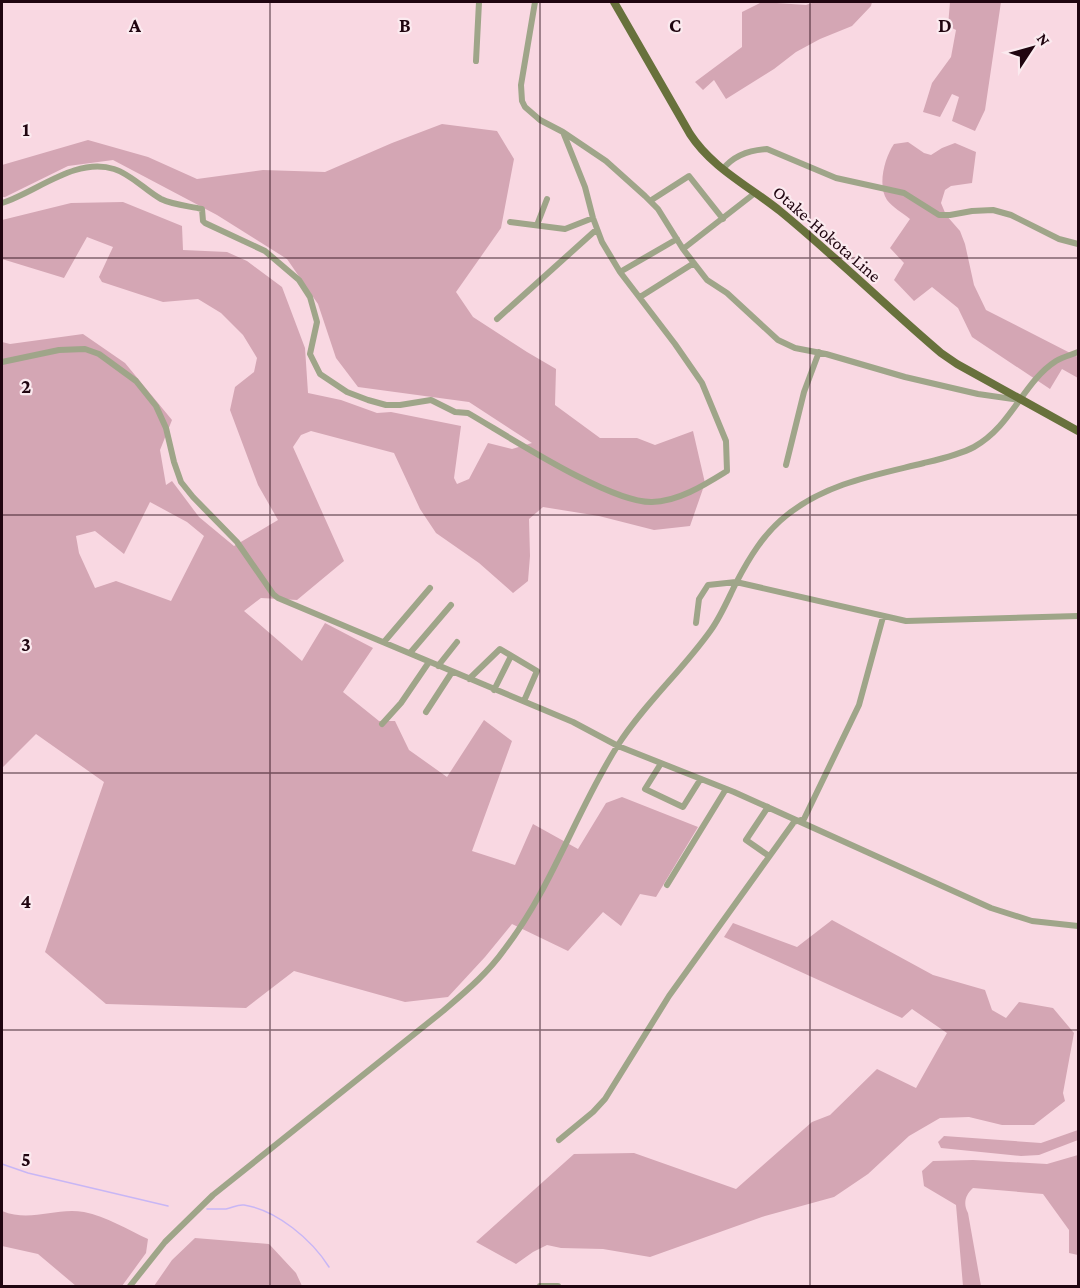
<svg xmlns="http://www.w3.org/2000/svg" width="1080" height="1288" font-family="'Crimson Pro',serif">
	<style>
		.green { fill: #d4a6b4; fill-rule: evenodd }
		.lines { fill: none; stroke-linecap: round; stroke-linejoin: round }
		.stream { stroke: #c8b6f5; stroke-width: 1.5 }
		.minor { stroke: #9fa589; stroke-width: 6 }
		.major { stroke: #68713c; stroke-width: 8 }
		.grid { fill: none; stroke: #200510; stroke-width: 1.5; stroke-opacity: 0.55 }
		.labels { text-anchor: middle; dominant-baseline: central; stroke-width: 4.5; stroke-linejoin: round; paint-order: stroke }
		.street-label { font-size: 18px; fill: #200510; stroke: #fbeaef }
		.grid-label { font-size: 20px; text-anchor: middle; font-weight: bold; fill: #200510; stroke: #fbeaef; stroke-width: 4.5; stroke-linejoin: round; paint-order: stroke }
	</style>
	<rect width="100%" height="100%" fill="#f9d8e2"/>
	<path class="green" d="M762,2L806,5L815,2H872L871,6L852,26L820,39L796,52L774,69L726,99L714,80L703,90L695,82L742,47V12Z
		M950,2H1001L985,110L975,131L952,121L959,97L952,94L940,117L923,112L932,83L951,57L956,30L948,26Z
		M442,124L497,131L514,159L501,228L456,292L473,317L527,352L556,369L555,405L600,438H637L655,445L693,431L705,483L690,526L654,530L599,516L543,507L529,519L530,556L528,581L513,593L479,563L436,533L420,509L394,453L311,431L301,435L293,447L344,561L297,600L261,598L244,611L302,661L325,623L373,648L343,692L379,721H395L409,750L447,777L484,720L512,741L472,851L515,865L533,824L578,849L606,803L622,797L698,827L656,897L640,894L621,926L603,912L568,951L512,924L485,957L448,997L405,1002L294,971L246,1008L106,1004L45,952L104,782L36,734L2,768V342L10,344L83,334L125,363L172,420L160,450L166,485L172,481L199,517L234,546L278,520L258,485L230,410L235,387L254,372L257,358L243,335L221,313L198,299L163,302L102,282L99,277L113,247L87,237L64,278L2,259V220L71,203L123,202L182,226L183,250L227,252L247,261L282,287L305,348L308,393L341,400L377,413L391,412L461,426L454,478L457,484L469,479L488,443L512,449L532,443L469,402L358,387L336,358L318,304L287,259L217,215L113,160L68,166L5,197H2V165L88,140L148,157L197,179L263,170L325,172L392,143ZM150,502L187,522L204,536L171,601L116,581L95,588L79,553L76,536L95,531L124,554Z
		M908,142L924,153L931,155L942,148L955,143L976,152L972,183L951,186L945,190L941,203L946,215L960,231L965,244L974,285L986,310L1078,357V378L1062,369L1050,389L972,337L958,308L932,287L914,301L894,280L904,263L890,248L910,219C903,213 892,207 887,200C877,185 885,157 894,144Z
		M832,920L933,975L985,990L992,1010L1006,1018L1019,1002L1053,1008L1074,1033L1063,1093L1065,1101L1034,1125H1002L969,1117L940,1118L909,1136L868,1174L834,1197L765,1216L650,1257L603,1249L561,1248L547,1245L533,1252L516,1264L476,1242L574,1154L634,1153L736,1189L812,1122L830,1115L877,1069L916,1088L947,1033L912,1009L902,1018L724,937L733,923L797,947Z
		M1078,1130V1140L1039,1155L1021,1156L941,1148L938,1142L944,1136L1041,1143Z
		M1078,1155V1255L1069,1253V1230L1043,1194L973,1188C965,1195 963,1204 968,1213L981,1286H963L956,1205L924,1186L922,1171L933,1161L973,1160L1047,1164Z
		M2,1211C31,1223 55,1207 84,1212C106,1216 128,1230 148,1239L146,1253L122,1286H76L38,1254L2,1246Z
		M195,1238L269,1244L296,1273L302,1286H154L172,1260Z"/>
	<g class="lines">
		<path class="stream" d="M2,1164L28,1173L168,1206
			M207,1209C213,1209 220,1209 226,1209C232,1208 238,1204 244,1205C277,1210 312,1240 329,1267"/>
		<path class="minor" d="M535,2L521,85L522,101L525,107L540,120L563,132L606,161L645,196L658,209L683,249L707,280L727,293L778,340L795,348L826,354L905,377L978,394L1020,400
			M476,61L479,2
			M723,169C734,155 750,150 767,149L836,178L904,193L939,215H950L972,211L993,210L1011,215L1059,239L1078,244
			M650,201L689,176L723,219
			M2,203C37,192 75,157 114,169C131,174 146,191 161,199C173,205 189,206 202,209L203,221L205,223L265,251L299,280L310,297L317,322L310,354L320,374L347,392L368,400L386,405H400L431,400L455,412L468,413C508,436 610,503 652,502C678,502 706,484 727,471L726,441L702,383L675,344L620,272L602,242L593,218L585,187L563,132
			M510,222L565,229L593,218
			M537,225L547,199
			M683,249L755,193
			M620,272L677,239
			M640,297L694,263
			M497,319L597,229
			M2,362L59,350L85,349L99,354L136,381L156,406L166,428L174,462L181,482L193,497L237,542L273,594L278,598L573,722L618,746L734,792L991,908L1032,921L1078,926
			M786,465L804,392L819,352
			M696,623L699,599L708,585L736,582L906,621L1078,616
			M384,642L430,588
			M410,653L451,605
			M438,666L457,642
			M469,679L500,649L537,671L524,701
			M494,690L511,656
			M426,712L452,672
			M382,724L401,703L429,662
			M660,765L645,789L683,807L700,780
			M768,807L746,840L769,856
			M667,885L726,789
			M559,1140L593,1112L605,1099L669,996L794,822L804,819L859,705L883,617
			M130,1286L165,1242L213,1195L443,1011C465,992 487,974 504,950C552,888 576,811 618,745C645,703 682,671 711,630C721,616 728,599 736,583C749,558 764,533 787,515C827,483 876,475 924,463C941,459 959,455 974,447C1012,426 1023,382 1056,361C1063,357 1071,355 1078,352
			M540,1286H558"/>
		<path class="major" d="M614,2L690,134C712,168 749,186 780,211C835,256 887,307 941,353L957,364L1078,431"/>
	</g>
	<path class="grid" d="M270,2V1286M540,2V1286M810,2V1286M2,258H1078M2,515H1078M2,773H1078M2,1030H1078"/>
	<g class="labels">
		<g class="street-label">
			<text transform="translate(827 234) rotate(41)">Otake-Hokota Line</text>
		</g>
	</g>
	<g class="grid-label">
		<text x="135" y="32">A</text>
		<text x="405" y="32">B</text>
		<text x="675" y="32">C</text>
		<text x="945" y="32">D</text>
		<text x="26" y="136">1</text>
		<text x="26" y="393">2</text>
		<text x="26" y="651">3</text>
		<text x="26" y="908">4</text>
		<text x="26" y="1166">5</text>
	</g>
	<rect width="1080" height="1288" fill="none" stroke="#200510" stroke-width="6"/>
	<g transform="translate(1032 48) rotate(54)" stroke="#fbeaef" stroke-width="4.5" paint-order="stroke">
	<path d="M0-4.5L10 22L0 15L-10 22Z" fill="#200510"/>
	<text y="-9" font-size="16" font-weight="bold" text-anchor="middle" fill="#200510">N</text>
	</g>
</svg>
